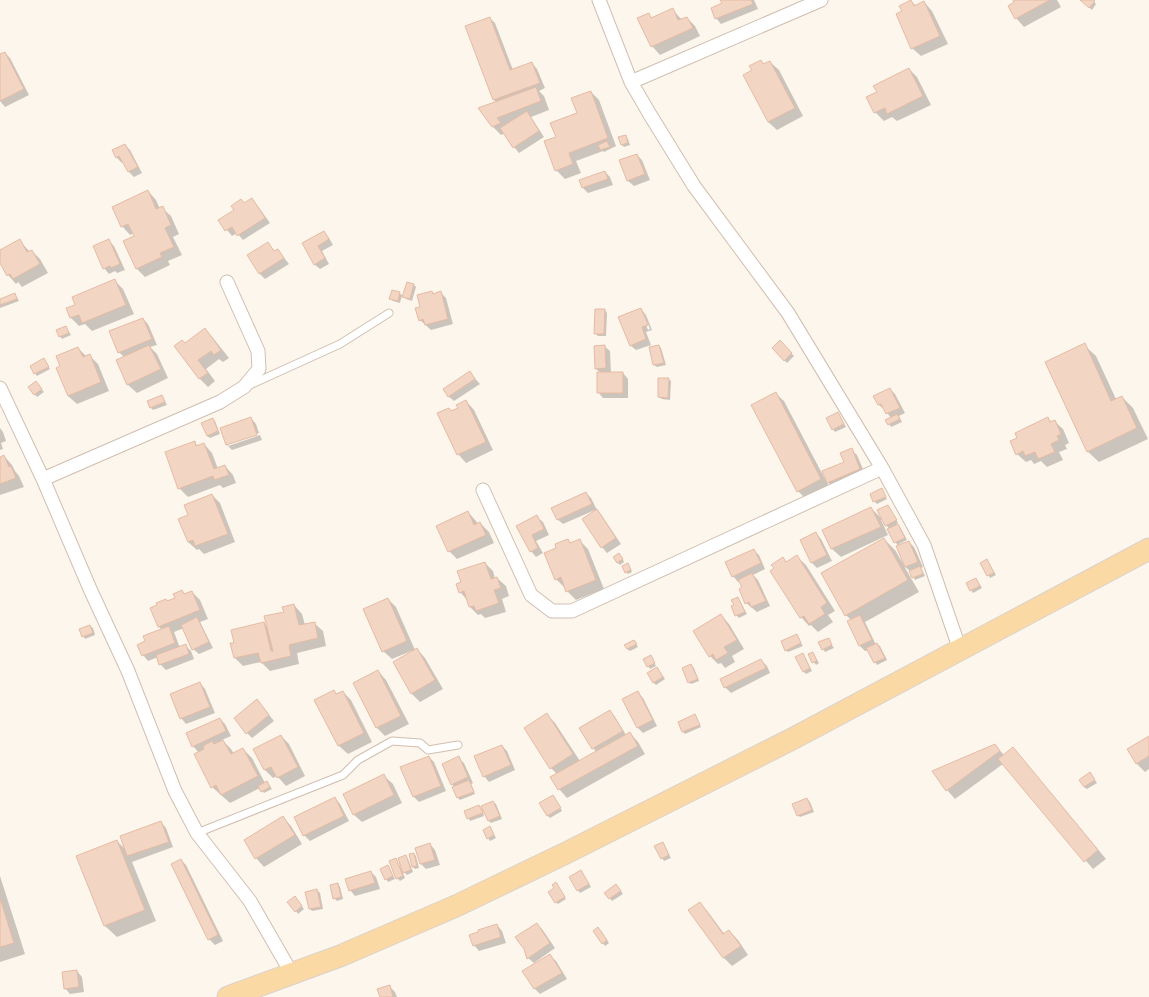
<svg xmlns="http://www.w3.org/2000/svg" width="1149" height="997" font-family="'Roboto Condensed',sans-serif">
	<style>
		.shadow { fill: #0003; fill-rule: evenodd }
		.building { fill: #f3d5c3; stroke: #e6bba3 }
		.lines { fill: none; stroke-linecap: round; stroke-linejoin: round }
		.service-casing { stroke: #d1beb0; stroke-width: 9 }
		.minor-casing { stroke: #d1beb0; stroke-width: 15 }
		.primary-casing { stroke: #dad1cd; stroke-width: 23 }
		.service { stroke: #fff; stroke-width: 7 }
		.minor { stroke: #fff; stroke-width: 13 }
		.primary { stroke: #fbd9a5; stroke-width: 21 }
	</style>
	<rect width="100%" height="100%" fill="#fdf6ec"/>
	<path class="shadow" d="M721,0H754L758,9L721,24L716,18L723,4Z
		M1014,0H1057L1061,7L1024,27L1016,18L1015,3Z
		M1081,0H1092L1096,4L1092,10Z
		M911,1L916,6L924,2L932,11L948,44L921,56L912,48L903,12L900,6Z
		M673,10L682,20L687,18L695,26L700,36L660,55L652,46L648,14L652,19Z
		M490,18L495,23L513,70L532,63L537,69L545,88L539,91L544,96L549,110L531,117L544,137L519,153L514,147L505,133L501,135L493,127L496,102L494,100Z
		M5,53L10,58L29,95L5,107L0,101V55Z
		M761,61L765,65L770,62L779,70L803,116L777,130L768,122L754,71Z
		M909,69L917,77L931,105L897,121L892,117L884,121L875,112L868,98L878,93Z
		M591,92L599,100L616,146L604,152L603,151L576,161L581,173L565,179L556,170L578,113Z
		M625,136L628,139L630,145L624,147L622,145Z
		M125,145L130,150L142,173L134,177L129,172L123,162L122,163L117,158L113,151Z
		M637,155L642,160L650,180L634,186L628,181L621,161Z
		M605,172L610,177L613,185L588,193L583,188L580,181Z
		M148,191L156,200L160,209L162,208L171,216L179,234L173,237L182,255L168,261L170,265L145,277L136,268L135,236L134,233L130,235L122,226Z
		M252,199L257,205L270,223L243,240L237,233L232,236L219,220Z
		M324,232L329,238L333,245L322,251L329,264L320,269L314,264L303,244Z
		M19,240L30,252L32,251L40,259L48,273L22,287L18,282L16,284L8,275L0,261V251Z
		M109,241L114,246L125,270L117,273L115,271L109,274L104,268Z
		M268,243L275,252L278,250L289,264L265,279L260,274L248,256Z
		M115,281L123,289L134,314L92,331L85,324L79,326L71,318L67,309L76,305Z
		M414,285L416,287L412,301L406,299L404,296Z
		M432,292L434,294L440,292L446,298L453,324L431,330L420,320L421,308Z
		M399,293L402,295L400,303L393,301L390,298Z
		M15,294L19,301L0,308V300Z
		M641,309L646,315L652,330L646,332L651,345L636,350L630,345ZM642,314H644L650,329L648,330Z
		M605,310L607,313L606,336H598L595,333Z
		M143,319L148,324L157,345L150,347L157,354L168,378L137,393L128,385L117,361L124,357L119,352Z
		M66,327L71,335L62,339L60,336Z
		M205,330L213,338L229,358L223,362L219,359L206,369L215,381L208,387L200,379L175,347L185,344Z
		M780,342L794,356L787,363L773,348Z
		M1084,345L1096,356L1116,399L1122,397L1133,408L1148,439L1099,462L1087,451Z
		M604,346L610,351L611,373H623L628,379V398H603L598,392L601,373L596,369Z
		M659,346L661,348L666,365L657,367L654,365L650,348Z
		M78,348L87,357L89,355L98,364L109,391L77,404L68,396Z
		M44,360L50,369L37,376L35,373Z
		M470,373L480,384L454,401L448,396Z
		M668,379L671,381L670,400L662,399L659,397Z
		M38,385L44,392L37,397L29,388Z
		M890,389L895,394L905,413L899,416L902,422L891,427L887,420L891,418L885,410L879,405L875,397Z
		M775,393L784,401L825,479L845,462L851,450L857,455L865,474L833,488L826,480L829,487L806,499L798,491Z
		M162,396L167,405L153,410L151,408Z
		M466,401L474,410L493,450L466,463L458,454L449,409L452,412L459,409Z
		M838,413L846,427L835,432L833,429Z
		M251,418L256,424L259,433L228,443V446L260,435L262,440L232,450L227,445L221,429Z
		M213,419L215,421L220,434L210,438L207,436Z
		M1048,419L1052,422L1054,421L1063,429L1069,443L1065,445L1067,449L1059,452L1063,460L1047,467L1041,461L1034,464L1031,460L1026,462L1017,454Z
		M0,428L3,432L6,441L1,443L3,449L0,450Z
		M195,443L198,446L204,444L212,453L218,469L225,466L233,475L236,483L223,488L220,485L188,497L179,488Z
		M4,456L12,465L15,471L19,476L24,487L0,495V458Z
		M882,490L887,499L877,504L874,501Z
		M586,493L591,498L597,510L602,516L621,544L607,553L602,547L595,510L563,524L557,519Z
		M212,495L220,503L235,542L204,554L199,549L197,550L188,542L179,520L189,516Z
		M888,506L898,523L896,524L900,527L907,540L899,544V546L909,542L914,547L923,567L921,568L925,576L915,580L910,571L904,566L919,592L865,622L876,645L877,644L880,646L887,660L877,665L869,650L865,651L860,646L848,622L851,620L846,615L884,539L895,550L904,565L905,564L899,546L895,542L889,529L883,520H881L888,535L841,557L832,549L823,530L871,508L882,519Z
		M468,512L476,521L478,524L480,523L489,532L494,543L457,559L449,551Z
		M537,517L543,522L549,535L536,541L543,553L536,557L531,551L518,527Z
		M816,533L821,539L832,561L817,568L811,562Z
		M568,540L571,543L579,540L588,549L604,589L576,600L567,591L566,587H564L556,579L557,549Z
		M753,550L759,555L765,569L753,575L758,580L770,606L757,612L746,603L743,588L740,581L738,582L733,576Z
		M622,557L624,562L620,565L617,562Z
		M797,557L806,565L835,611L828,615L833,622L818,632L811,625L809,626L801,617L783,559L787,563Z
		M987,560L996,575L990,578L982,563Z
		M485,563L493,571L495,578H497L506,586L509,596L502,599L506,612L485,618L481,614L478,615L470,607L468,601L460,592L462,583Z
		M630,567L632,572L628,574L626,572Z
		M976,579L982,588L973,593L971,590Z
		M182,591L185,594L192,592L200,600L208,619L200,622L213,648L199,654L193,649L184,628L174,632L180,648L186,646L191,651L194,659L166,670L160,664L158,657L148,661L143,655L162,630L159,627L152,608L176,598Z
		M738,598L747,614L739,618L736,615L735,605Z
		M388,599L396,607L415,650L417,649L425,658L443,689L420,702L411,693V651L392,659L383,651Z
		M294,605L302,614L305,625L314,623L323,631L326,646L297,653L299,664L270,671L261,662L243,666L235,658V643L264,623L268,628Z
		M721,615L729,624L744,649L732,656L735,662L725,668L721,663L718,664L710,656Z
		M90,626L93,628L95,635L85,639L80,630Z
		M796,635L803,646L788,652L786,650Z
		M828,639L834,648L825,652L820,643Z
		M634,641L638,647L630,651L627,649Z
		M813,653L819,663L816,665L809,655Z
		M803,654L812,671L806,674L803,671Z
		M651,657L656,666L650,669L644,660Z
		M761,660L767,666L770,673L731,693L725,687L721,680Z
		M691,665L694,668L699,681L691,684L689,682Z
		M657,668L665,679L656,685L653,682Z
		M378,671L386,680L409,724L385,736L377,728L354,684Z
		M200,683L205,689L215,713L186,724L181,718Z
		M334,691L337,695L343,692L351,700L372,742L348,754L339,746L316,700Z
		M637,692L643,698L657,726L643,733L638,728Z
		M262,706L274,721L252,738L247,733Z
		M610,711L615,717L626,735L630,733L638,742L645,754L567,798L559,789L557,774L551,768L547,715L555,723L580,761L596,752L580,728Z
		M695,715L701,727L685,734L683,732Z
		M220,719L225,724L231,736L222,740L231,749L234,754L243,749L252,758L265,783L267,782L272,789L264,793L260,788L230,803L212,787L199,753L193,746Z
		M281,736L289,744L305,776L286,786L277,776L273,778L265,770Z
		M1149,737V769L1145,772L1136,763Z
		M995,745L1004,755L1013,748L1021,757L1106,859L1093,869L1003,764L955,799L947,790L934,772Z
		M502,746L507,751L515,770L489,782L484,776Z
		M429,757L434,762L446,791L419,802L413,796Z
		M458,758L464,763L473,783L471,784L475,794L460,800L458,798L454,787L452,784Z
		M1090,773L1097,783L1087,789L1084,787Z
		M384,776L393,784L402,803L362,822L353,814Z
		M335,798L340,804L349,821L310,841L304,835Z
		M555,798L562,811L550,818L547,815Z
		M807,799L810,802L814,812L800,817L798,815Z
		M493,802L496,804L502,819L491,823L489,821L483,806Z
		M479,806L482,809L484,816L470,821L465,811Z
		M283,817L291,826L302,844L264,867L256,858Z
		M161,822L166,828L173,847L132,862L156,921L117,937L105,926L78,857L117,841L126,850Z
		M490,827L496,838L490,841L488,838Z
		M662,843L671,858L664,861L656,846Z
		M430,844L435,850L440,865L426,869L421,864Z
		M414,854L416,856L419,868L415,869L413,867Z
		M406,856L408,859L413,872L407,875L404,872Z
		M181,860L186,865L223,941L215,945L209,939Z
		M396,860L398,862L405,878L400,881L397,878Z
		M388,866L395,879L388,882L381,869Z
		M581,871L591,887L580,893L578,890Z
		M371,872L376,877L380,889L355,896L350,890Z
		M0,876L25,954L0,962Z
		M338,884L340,887L343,899L337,901L334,898Z
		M558,886L566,899L558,904L556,902V889Z
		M619,888L623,894L612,901L606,893Z
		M317,890L320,893L323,909L312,911L310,909L306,892Z
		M297,900L304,909L298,914L296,911Z
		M700,903L708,912L725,935L729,931L738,940L748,955L732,966L724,958L690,911Z
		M536,924L542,929L555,948L534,963L528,958Z
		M497,925L502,931L506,943L479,951L474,945Z
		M601,931L609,943L605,946L603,943Z
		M550,956L556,961L567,979L540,994L534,988Z
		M77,971L82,977L84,992L70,994L65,988Z
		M390,987L395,992L397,997H381Z"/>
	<path class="building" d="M720,0H751L753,4L715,19L711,8L722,3Z
		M911,0L914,6L924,1L940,36L911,49L896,14L902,11L899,6Z
		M1013,0H1050L1015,19L1008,6L1014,2Z
		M1080,0H1093L1095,1L1089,8Z
		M673,8L678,20L687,17L693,28L651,47L637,18L649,13L651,18Z
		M490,17L510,70L532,62L540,83L493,100L465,26Z
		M5,52L24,89L0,101V54Z
		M761,60L763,64L770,61L795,108L768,122L743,75L752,70L749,66Z
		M909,68L923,96L887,114L885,108L874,113L866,97L877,92L873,86Z
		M536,87L541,101L497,118L501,123L492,127L478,108Z
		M591,91L608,138L569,153L573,164L555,171L544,141L556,137L550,123L577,113L571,98Z
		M527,111L539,131L513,148L500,128Z
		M626,135L628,143L621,145L618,137Z
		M607,141L610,147L600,150L598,145Z
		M125,144L138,167L128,172L119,156L116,158L112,150Z
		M637,154L645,174L627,181L619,160Z
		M605,171L608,179L582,188L579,180Z
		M148,190L156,209L163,206L171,225L165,228L174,247L160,253L162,257L136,269L123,241L134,236L128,224L121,227L112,207Z
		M252,198L265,218L237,236L232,227L225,231L218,220L234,210L231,206L241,199L244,203Z
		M324,231L329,239L318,246L325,258L314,265L302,243Z
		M20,239L27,252L32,250L40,264L13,279L10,274L7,276L0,263V250Z
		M109,239L120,264L111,268L110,266L103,269L93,246Z
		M268,242L274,251L278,249L284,258L259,274L247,255Z
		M115,279L126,305L82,323L79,315L70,318L66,308L75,305L72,297Z
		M407,282L414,284L410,299L402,297Z
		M392,290L400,292L398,301L389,299Z
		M432,291L433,294L441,291L448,319L425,325L423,319L419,321L415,308L420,307L417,295Z
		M15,293L17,299L0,305V299Z
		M641,308L648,325L642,327L646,339L630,346L618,317Z
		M595,309H605L604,334H594Z
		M143,318L152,339L118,353L109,331Z
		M66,326L69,333L59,337L56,330Z
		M205,328L221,350L214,355L211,351L198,360L208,373L199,379L174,346L182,340L185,343Z
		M780,340L792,353L784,361L772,348Z
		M1085,343L1111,401L1122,396L1137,428L1087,452L1045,362Z
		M149,345L161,369L127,385L116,360Z
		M605,345L606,368L595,369L594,346Z
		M659,345L664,363L653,365L649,347Z
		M78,347L83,357L90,354L101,382L68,396L56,368L60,366L56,356Z
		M44,358L49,367L34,374L30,366Z
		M470,371L475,379L448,397L443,389Z
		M597,372H623V393H597Z
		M658,378H669L668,398L658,397Z
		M36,381L42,389L34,395L28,387Z
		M890,388L900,408L886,414L881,404L878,405L873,396Z
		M776,392L821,479L797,492L751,405Z
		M162,395L165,402L150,408L147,401Z
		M466,400L486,442L457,455L437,413L449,408L451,411L458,408L456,405Z
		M838,412L844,424L832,430L826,418Z
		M897,414L900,419L888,425L885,420Z
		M251,417L257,435L226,445L220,428Z
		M1048,417L1050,422L1055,420L1061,434L1057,436L1059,440L1051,444L1055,452L1038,459L1035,452L1025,456L1023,451L1016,455L1010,441L1017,438L1015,433Z
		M213,418L218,431L207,436L201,423Z
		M195,441L196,446L204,443L214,469L225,465L229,475L214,480L213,476L178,489L165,452Z
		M852,448L860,469L827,483L822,471L844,462L840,453Z
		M4,455L9,467L11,466L16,478L0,484V457Z
		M882,488L886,497L873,502L870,494Z
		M586,492L592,504L557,520L551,508Z
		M212,494L228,534L195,546L193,540L188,542L178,519L188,515L184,505Z
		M888,505L897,520L885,526L877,510Z
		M871,507L881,527L831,549L822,530Z
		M597,509L616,538L601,548L582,519Z
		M468,511L474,525L480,522L486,535L448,552L436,526Z
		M537,515L544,529L532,535L538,548L530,552L516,526Z
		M898,524L905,538L894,543L887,529Z
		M816,532L827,555L811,563L800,540Z
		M884,538L908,580L845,616L821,573Z
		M568,539L570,543L580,539L596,580L566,592L561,577L555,580L544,553L556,548L555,544Z
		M909,541L918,562L905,567L896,546Z
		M754,549L761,563L732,577L725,562Z
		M619,553L623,559L617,563L613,557Z
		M797,555L827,603L821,607L825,614L809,624L804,616L800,618L770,571L774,568L771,565L783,557L786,562Z
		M987,559L994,573L987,576L980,563Z
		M485,562L491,579L497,577L501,588L494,590L499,603L476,611L474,606L469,607L464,591L459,593L456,584L461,582L457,571Z
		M628,563L631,570L625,573L622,566Z
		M920,566L923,574L912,578L909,571Z
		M752,573L766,601L751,607L749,602L745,604L739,589L742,587L738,580Z
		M976,578L980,586L970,591L966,583Z
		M182,590L184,594L192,591L200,610L158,627L150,608L157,605L156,603L166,599L167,601L175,598L173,594Z
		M738,597L745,612L735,616L731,606L734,605L731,600Z
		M388,598L407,641L382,652L363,609Z
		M294,604L299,625L315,622L318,638L289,645L291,656L261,663L258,653L234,658L230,643H234L231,630L264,622L271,651H273L264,616L284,612L282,607Z
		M721,614L737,640L724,647L728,653L716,660L713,654L709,657L693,631Z
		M860,615L872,640L859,646L847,621Z
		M197,617L209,642L192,650L181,625Z
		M90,625L93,633L82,637L79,629Z
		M169,626L175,643L142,656L137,645L145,641L143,636Z
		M797,634L801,643L785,651L781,641Z
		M829,638L832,645L822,650L818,642Z
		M634,640L637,644L627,649L624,645Z
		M877,643L885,658L874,663L866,648Z
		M186,644L189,654L159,665L156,655Z
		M417,648L435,680L411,694L393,662Z
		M813,652L817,661L812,663L808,654Z
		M803,653L810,668L803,672L795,657Z
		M651,655L655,663L647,667L643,659Z
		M761,659L766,668L724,688L720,679Z
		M691,664L698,679L688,683L682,668Z
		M657,667L663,677L653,683L647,673Z
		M378,670L401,716L376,728L353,683Z
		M200,682L210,707L180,719L170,694Z
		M334,690L336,694L343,691L364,733L338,746L314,700Z
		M638,691L653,720L637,728L622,699Z
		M257,699L269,715L246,734L234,718Z
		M610,710L623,731L592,749L579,728Z
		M547,713L573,754L550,769L524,728Z
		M695,714L700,725L682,732L678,722Z
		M220,718L226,731L192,747L186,733Z
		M630,732L638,746L558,790L550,777Z
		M281,735L298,767L277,778L271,767L264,770L253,749Z
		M1149,736V756L1136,764L1127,749Z
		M223,740L231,754L243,748L258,776L221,795L216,785L211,788L194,754L204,749L203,746L212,741L214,744Z
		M995,744L1000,751L946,791L932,771Z
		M502,745L511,765L483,777L474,756Z
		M1013,747L1098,850L1084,862L998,759Z
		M429,756L441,786L413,797L400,767Z
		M459,756L468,777L451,785L442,764Z
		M1090,772L1095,780L1084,787L1079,780Z
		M384,774L394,795L353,815L343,794Z
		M469,780L474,792L457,798L452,787Z
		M267,781L270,787L261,792L258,786Z
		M553,795L561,808L547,816L539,803Z
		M335,797L344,816L303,836L294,817Z
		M807,798L812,810L797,816L792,804Z
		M493,801L500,816L488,821L481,806Z
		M479,805L483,813L467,819L464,811Z
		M283,816L295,835L255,859L244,840Z
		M161,821L169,842L127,856L120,836Z
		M490,826L494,835L487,839L483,830Z
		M117,840L145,910L104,926L76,856Z
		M663,842L669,855L661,859L654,846Z
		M430,843L435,860L420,864L415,848Z
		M414,853L417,866L412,867L409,854Z
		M406,855L411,870L403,873L398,858Z
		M396,858L403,876L396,879L389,861Z
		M181,859L218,935L208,940L171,864Z
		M388,865L393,876L385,880L380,869Z
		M581,870L589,884L577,891L569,877Z
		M371,871L375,883L349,891L345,879Z
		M556,882L565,897L555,903L548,892L554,888L552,885Z
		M338,883L341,897L333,899L330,885Z
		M616,884L621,891L609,899L604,893Z
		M317,889L321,907L309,909L305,892Z
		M295,896L302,906L295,912L287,902Z
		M0,898L14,943L0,947Z
		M700,902L723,934L729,930L741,946L723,958L688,910Z
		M537,923L550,943L527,959L524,949L515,937Z
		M497,924L501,937L473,946L469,935L478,932V930Z
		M598,927L607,940L602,944L593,931Z
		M550,954L562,973L534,989L522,971Z
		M77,970L79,987L64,989L62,972Z
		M390,985L393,997H380L377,989Z"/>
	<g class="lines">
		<defs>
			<path id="service" d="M250,385L340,344L389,313
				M197,833L343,775L358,760L392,741L420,743L428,750L458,745"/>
			<path id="minor" d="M599,0L631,82L649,113L694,186L788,313L882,468L924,545L960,650
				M631,82L821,0
				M0,388L43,479L90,589L128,671L175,791L197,833L250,901L292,974
				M43,479L220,402L244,387L259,369L258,351L227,282
				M483,490L531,595L552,611H572L882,468"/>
			<path id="primary" d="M228,997L340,956L456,906L566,853L794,738L1149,549"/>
		</defs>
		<use href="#service" class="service-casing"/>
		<use href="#minor" class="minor-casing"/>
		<use href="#primary" class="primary-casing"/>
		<use href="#service" class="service"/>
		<use href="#minor" class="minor"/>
		<use href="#primary" class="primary"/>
	</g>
</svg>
